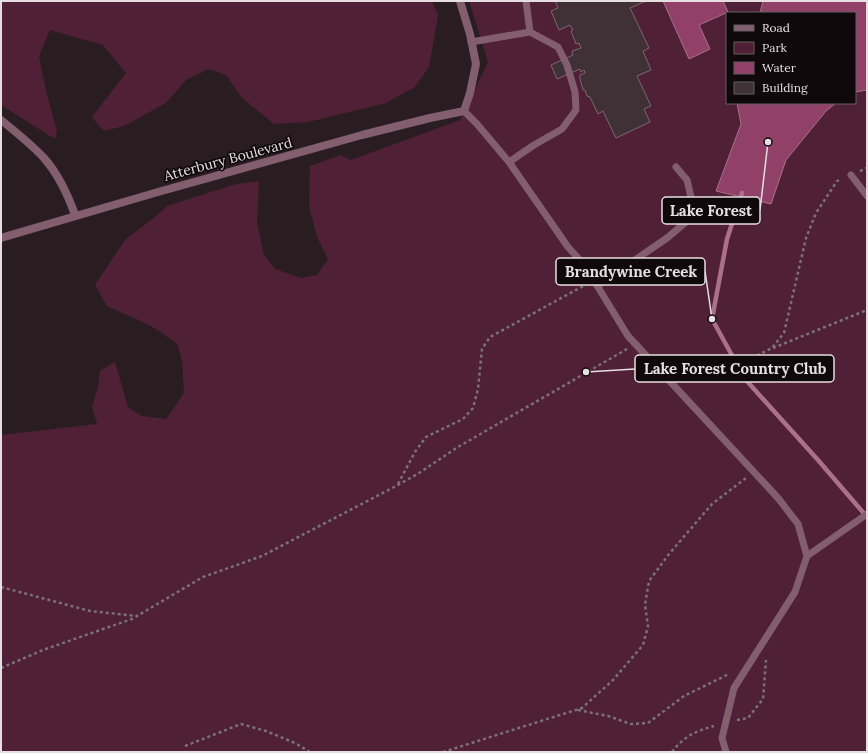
<svg xmlns="http://www.w3.org/2000/svg" width="868" height="753" font-family="Lora,serif">
	<style>
		.green { fill: #502037 }
		.water { fill: #914168; stroke: #ab708c }
		.lines { fill: none; stroke-linecap: round; stroke-linejoin: round }
		.stream { stroke: #ab708c; stroke-width: 4.5 }
		.building { fill: #403137; stroke: #79686f }
		.path { stroke: #7c7175; stroke-width: 2.5; stroke-dasharray: 3 3; stroke-linecap: butt }
		.service { stroke: #835e6e; stroke-width: 7 }
		.minor { stroke: #835e6e; stroke-width: 8 }
		.labels { text-anchor: middle; dominant-baseline: central; stroke-width: 3.5; stroke-linejoin: round; paint-order: stroke }
		.street-label { font-size: 14px; fill: #e7dee1; stroke: #0f090b }
		.leader { fill: none; stroke: #e7dee1; stroke-width: 1.5 }
		.callout-dot { fill: #e7dee1; stroke: #0f090b; stroke-width: 1.5 }
		.callout { fill: #0f090b; stroke: #e7dee1; stroke-width: 1.5 }
		.callout-label { font-size: 15px; text-anchor: middle; font-weight: bold; fill: #e7dee1 }
	</style>
	<rect width="100%" height="100%" fill="#2a1d22"/>
	<path class="green" d="M1,1H432L438,15L429,67L415,87L386,103L308,122L274,124L242,98L226,75L208,69L186,80L166,103L124,126L104,131L92,117L126,73L103,45L50,30L39,56L46,91L57,131L55,139L1,105Z
		M469,1H763L760,13H727V103H737L741,124L716,190L771,204L786,160L826,111L836,103H855V92L867,90V752H1V435L97,424L92,407L98,387L100,371L115,362L128,407L142,416L166,419L184,393L182,361L177,343L151,326L107,306L95,285L125,240L156,216L167,206L236,184L259,181L257,223L264,255L275,269L301,278L317,275L328,259L317,237L309,206L310,166L341,155L351,160L460,120L488,62Z"/>
	<path class="water" d="M663,1H723L728,12L699,25L710,49L689,59Z
		M763,1H867V90L855,92V13H760Z
		M737,103H836L826,111L786,160L771,204L716,191L741,124Z"/>
	<g class="lines">
		<path class="stream" d="M742,193L727,239L712,319L745,379L818,460L867,517"/>
	</g>
	<path class="building" d="M555,1H646L630,8L649,48L643,51L651,70L637,76L651,106L644,109L650,122L616,138L603,111L598,114L590,97L587,96L585,90H583L580,79V75L585,73L584,70L581,72L580,69L557,79L551,65L573,55L572,51L581,48L579,43L576,44L571,31L573,30L570,25L559,30L551,11L558,8Z"/>
	<g class="lines">
		<path class="path" d="M860,171L867,168
			M773,348L867,310
			M683,380L714,372L750,359L772,348L784,333L806,238L816,213L837,181L841,179
			M398,484L415,452L426,437L463,419L473,408L478,389L482,349L490,337L585,285
			M1,587L90,611L137,616
			M1,668L43,650L132,619L203,577L262,556L398,485L419,473L458,447L627,349
			M578,710L608,716L631,724L648,723L684,696L729,674
			M737,720L748,718L763,699L766,660
			M185,746L241,724L266,731L295,743L310,752
			M443,752L582,708L613,680L643,645L648,626L645,605L649,581L669,554L712,504L746,478
			M672,752C684,736 696,731 714,726"/>
		<path class="service" d="M526,1L530,32
			M471,42L530,32L558,47L567,65L575,92L576,110L562,129L534,145L509,162
			M464,111L477,124L509,162L568,247L585,266L628,336L778,498L798,524L807,556L795,592L734,688L722,738L726,752
			M851,175L867,196
			M597,286L667,238L686,222L693,206L687,180L676,167
			M807,556L867,514"/>
		<path class="minor" d="M1,120C16,132 31,144 44,158C58,174 68,195 75,215
			M1,238L158,192L362,135L430,118L464,111L470,93L476,64L470,34L460,1"/>
	</g>
	<g class="labels">
		<g class="street-label">
			<text transform="translate(228 159) rotate(-15)">Atterbury Boulevard</text>
		</g>
	</g>
	<path class="leader" d="M768 142L760 210M712 319L705 271M586 372L635 369"/>
	<g class="callout-dot">
		<circle cx="768" cy="142" r="4"/>
		<circle cx="712" cy="319" r="4"/>
		<circle cx="586" cy="372" r="4"/>
	</g>
	<g class="callout">
		<rect x="662" y="197" width="98" height="27" rx="4"/>
		<rect x="556" y="258" width="149" height="27" rx="4"/>
		<rect x="635" y="355" width="199" height="27" rx="4"/>
	</g>
	<g class="callout-label">
		<text x="711" y="216">Lake Forest</text>
		<text x="631" y="277">Brandywine Creek</text>
		<text x="735" y="374">Lake Forest Country Club</text>
	</g>
	<rect width="868" height="753" fill="none" stroke="#e7dee1" stroke-width="4"/>
	<rect x="726" y="12" width="130" height="92" fill="#0f090b" stroke="#655e61"/>
	<rect x="734" y="25" width="20" height="6" fill="#835e6e" stroke="#655e61"/>
	<text x="762" y="32" font-size="12" fill="#e7dee1">Road</text>
	<rect x="734" y="42" width="20" height="12" fill="#502037" stroke="#655e61"/>
	<text x="762" y="52" font-size="12" fill="#e7dee1">Park</text>
	<rect x="734" y="62" width="20" height="12" fill="#914168" stroke="#655e61"/>
	<text x="762" y="72" font-size="12" fill="#e7dee1">Water</text>
	<rect x="734" y="82" width="20" height="12" fill="#403137" stroke="#655e61"/>
	<text x="762" y="92" font-size="12" fill="#e7dee1">Building</text>
</svg>
